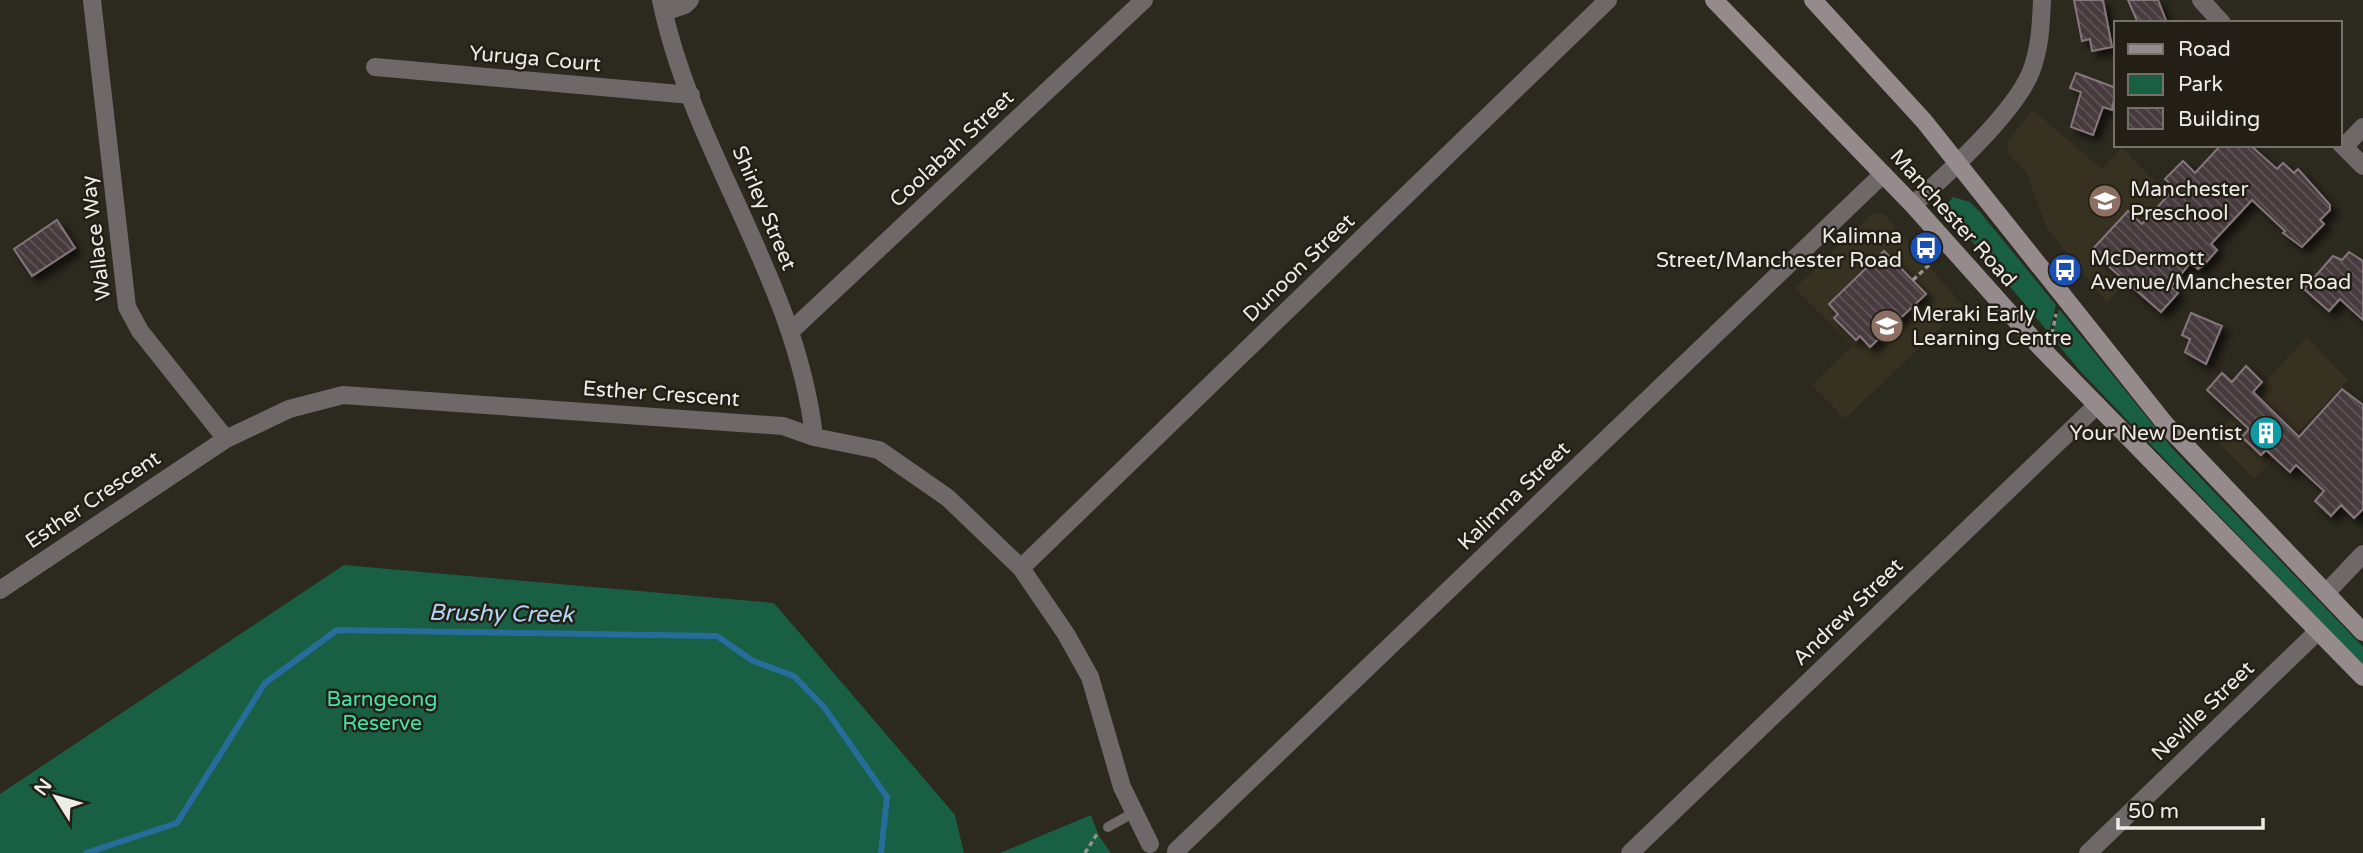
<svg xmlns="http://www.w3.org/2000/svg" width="2363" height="853" font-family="'Varela Round',sans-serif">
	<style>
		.built { fill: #373121 }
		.green { fill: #185f44 }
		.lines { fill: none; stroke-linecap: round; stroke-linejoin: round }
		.stream { stroke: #266d9c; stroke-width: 6 }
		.building { fill: url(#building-back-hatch); stroke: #84767b; stroke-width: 2; filter: url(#shadow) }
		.path { stroke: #94928a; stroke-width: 3.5; stroke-dasharray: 5 3.5; stroke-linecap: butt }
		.service { stroke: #6e6869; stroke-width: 10 }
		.minor { stroke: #6e6869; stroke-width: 18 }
		.secondary { stroke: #958b8c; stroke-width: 18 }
		.labels { text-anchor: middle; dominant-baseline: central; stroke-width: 5; stroke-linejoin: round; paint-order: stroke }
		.street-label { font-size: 21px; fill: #eeece6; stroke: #231f16 }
		.poi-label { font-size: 21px; fill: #eeece6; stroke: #231f16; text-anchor: start }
		.park-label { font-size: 21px; fill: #44e2a6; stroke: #231f16 }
		.water-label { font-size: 23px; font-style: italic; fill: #afd8f8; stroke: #231f16 }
	</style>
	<defs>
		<pattern id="building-back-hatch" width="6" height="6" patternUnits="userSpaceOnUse" patternTransform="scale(1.75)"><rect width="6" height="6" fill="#463a3e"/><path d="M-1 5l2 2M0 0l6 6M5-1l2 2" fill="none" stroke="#61575a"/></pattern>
		<filter id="shadow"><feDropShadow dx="6" dy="6" stdDeviation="3.5" flood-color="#0009"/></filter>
	</defs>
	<rect width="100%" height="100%" fill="#2c291f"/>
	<path class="built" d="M2033,110L2102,169L2122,148L2189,216L2107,303L2047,228L2026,172L2008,154V141Z
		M1872,214H1884L1963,306L1845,419L1812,385L1852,346L1795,288Z
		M2307,337L2348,380L2254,479L2213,437Z"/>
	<path class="green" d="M1953,197L1970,202L1980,212L2056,305L2049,333L1954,220L1948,203Z
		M2059,309L2172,448L2363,647V665L2080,371L2052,337Z
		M344,565L774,603L955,815L964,853H0V794Z
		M1091,815L1099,836L1111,853H1000Z"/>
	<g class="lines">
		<path class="stream" d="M86,853L177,823L265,683L337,630L717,636L753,661L794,676L824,707L887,797L881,853"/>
	</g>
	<path class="building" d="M2074,0H2103L2112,47L2092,51L2090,39L2082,41Z
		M2128,0H2158L2167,23H2138Z
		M2076,73L2116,88L2112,110L2103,107L2093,135L2071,127L2081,92L2070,88Z
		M2221,145H2250L2277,169L2283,163L2294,173L2298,169L2330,205V210L2320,220L2324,224L2302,247L2283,233L2285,231L2252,200L2211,244L2217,250L2203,266L2198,269L2191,262L2171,287L2178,293L2161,312L2091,251L2128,211L2142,224L2175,188L2165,179L2183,161L2195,173Z
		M57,220L75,248L32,276L14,249Z
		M1884,251L1926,294L1870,347L1860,336L1856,340L1834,318L1838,314L1829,304Z
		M2349,252L2363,261V320L2340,299L2329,311L2304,289L2333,256L2342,260Z
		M2191,313L2222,326L2206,364L2185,352L2190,339L2182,335Z
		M2246,366L2262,382L2253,392L2299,437L2342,389L2363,405V509L2354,518L2341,505L2331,516L2315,501L2324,491L2296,465L2290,472L2266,450L2261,455L2242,437L2249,429L2207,390L2222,373L2232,382Z"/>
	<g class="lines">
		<path class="path" d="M2065,270L2073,265
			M1913,280L1930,264
			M2052,334L2056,314
			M1085,853L1097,834"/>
		<path class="service" d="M1108,827L1133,813"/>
		<path class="minor" d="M92,0L127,307L140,331L226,439
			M661,0C692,152 797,281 814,437
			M2201,0L2222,23
			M664,12L685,5L690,0
			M375,67L691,95
			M2340,143L2363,166
			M2344,147L2363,127
			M1913,205C1947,174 2012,115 2030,74C2040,50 2041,25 2042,0
			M791,331L1144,0
			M1021,568L1608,0
			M0,590L226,439L289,409L343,395L783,426L814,437L879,450L948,498L1021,568L1066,634L1090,677L1122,787L1150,844
			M2326,593L2363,554
			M1176,851L1883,174
			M1630,853L2097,405
			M2088,853L2318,631"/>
		<path class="secondary" d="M1714,0L1913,205L2041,348L2363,677
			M1813,0L1924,121L2166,425L2363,632"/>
	</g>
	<defs>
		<symbol id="school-disc" viewBox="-11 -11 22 22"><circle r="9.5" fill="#8d6e63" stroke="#231f16"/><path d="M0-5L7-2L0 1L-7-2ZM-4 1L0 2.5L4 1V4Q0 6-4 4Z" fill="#fff"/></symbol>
		<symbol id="bus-disc" viewBox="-11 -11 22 22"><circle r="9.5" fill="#1a4fb4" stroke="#231f16"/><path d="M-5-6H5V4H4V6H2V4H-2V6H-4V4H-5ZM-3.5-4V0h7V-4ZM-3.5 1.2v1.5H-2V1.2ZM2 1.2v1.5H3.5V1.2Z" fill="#fff"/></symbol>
		<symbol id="building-disc" viewBox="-11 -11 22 22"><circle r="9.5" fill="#0f9aa8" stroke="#231f16"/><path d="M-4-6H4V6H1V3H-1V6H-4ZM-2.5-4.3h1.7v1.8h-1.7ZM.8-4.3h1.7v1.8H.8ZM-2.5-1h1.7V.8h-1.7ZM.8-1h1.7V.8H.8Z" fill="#fff"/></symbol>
	</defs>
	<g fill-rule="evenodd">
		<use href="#school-disc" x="2086" y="182" width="38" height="38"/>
		<use href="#bus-disc" x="1907" y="229" width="38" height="38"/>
		<use href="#bus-disc" x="2046" y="251" width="38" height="38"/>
		<use href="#school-disc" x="1868" y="307" width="38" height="38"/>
		<use href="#building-disc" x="2247" y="414" width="38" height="38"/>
	</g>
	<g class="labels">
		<g class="street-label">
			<text transform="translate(535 59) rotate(5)">Yuruga Court</text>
			<text transform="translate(952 149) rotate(-43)">Coolabah Street</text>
			<text transform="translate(764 208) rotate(67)">Shirley Street</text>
			<text transform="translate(1953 218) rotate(48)">Manchester Road</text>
			<text transform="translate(96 238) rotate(-97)">Wallace Way</text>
			<text transform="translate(1299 268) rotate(-44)">Dunoon Street</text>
			<text transform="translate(661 394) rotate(4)">Esther Crescent</text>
			<text transform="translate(1514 496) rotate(-44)">Kalimna Street</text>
			<text transform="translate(93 500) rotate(-34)">Esther Crescent</text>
			<text transform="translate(1848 612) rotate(-44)">Andrew Street</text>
			<text transform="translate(2203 711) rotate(-44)">Neville Street</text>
		</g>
		<g class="poi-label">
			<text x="2130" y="189">Manchester<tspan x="2130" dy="24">Preschool</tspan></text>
			<text x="1902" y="236" text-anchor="end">Kalimna<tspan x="1902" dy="24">Street/Manchester Road</tspan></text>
			<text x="2090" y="258">McDermott<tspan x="2090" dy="24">Avenue/Manchester Road</tspan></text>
			<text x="1912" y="314">Meraki Early<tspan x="1912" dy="24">Learning Centre</tspan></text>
			<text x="2242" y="433" text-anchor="end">Your New Dentist</text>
		</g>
		<g class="park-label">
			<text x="382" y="699">Barngeong<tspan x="382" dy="24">Reserve</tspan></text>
		</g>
		<g class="water-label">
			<text transform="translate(501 614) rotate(1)">Brushy Creek</text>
		</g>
	</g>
	<rect x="2114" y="21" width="228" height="126" fill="#231f16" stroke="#747169" stroke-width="2"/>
	<rect x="2128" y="44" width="35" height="10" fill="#958b8c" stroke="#747169" stroke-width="2"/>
	<text x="2178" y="56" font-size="21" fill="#eeece6">Road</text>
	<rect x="2128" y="74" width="35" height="21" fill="#185f44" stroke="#747169" stroke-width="2"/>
	<text x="2178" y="91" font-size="21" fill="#eeece6">Park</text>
	<rect x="2128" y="108" width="35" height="21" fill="url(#building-back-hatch)" stroke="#747169" stroke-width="2"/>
	<text x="2178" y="126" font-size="21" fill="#eeece6">Building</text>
	<g transform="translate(56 797) rotate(307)" stroke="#231f16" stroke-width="5" paint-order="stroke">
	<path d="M0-5L12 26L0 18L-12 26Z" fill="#eeece6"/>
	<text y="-10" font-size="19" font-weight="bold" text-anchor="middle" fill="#eeece6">N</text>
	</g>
	<path d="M2118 818v10h145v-10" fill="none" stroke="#eeece6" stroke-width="3.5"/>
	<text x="2128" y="818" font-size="21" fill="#eeece6" stroke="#231f16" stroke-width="5" paint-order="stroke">50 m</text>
</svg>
